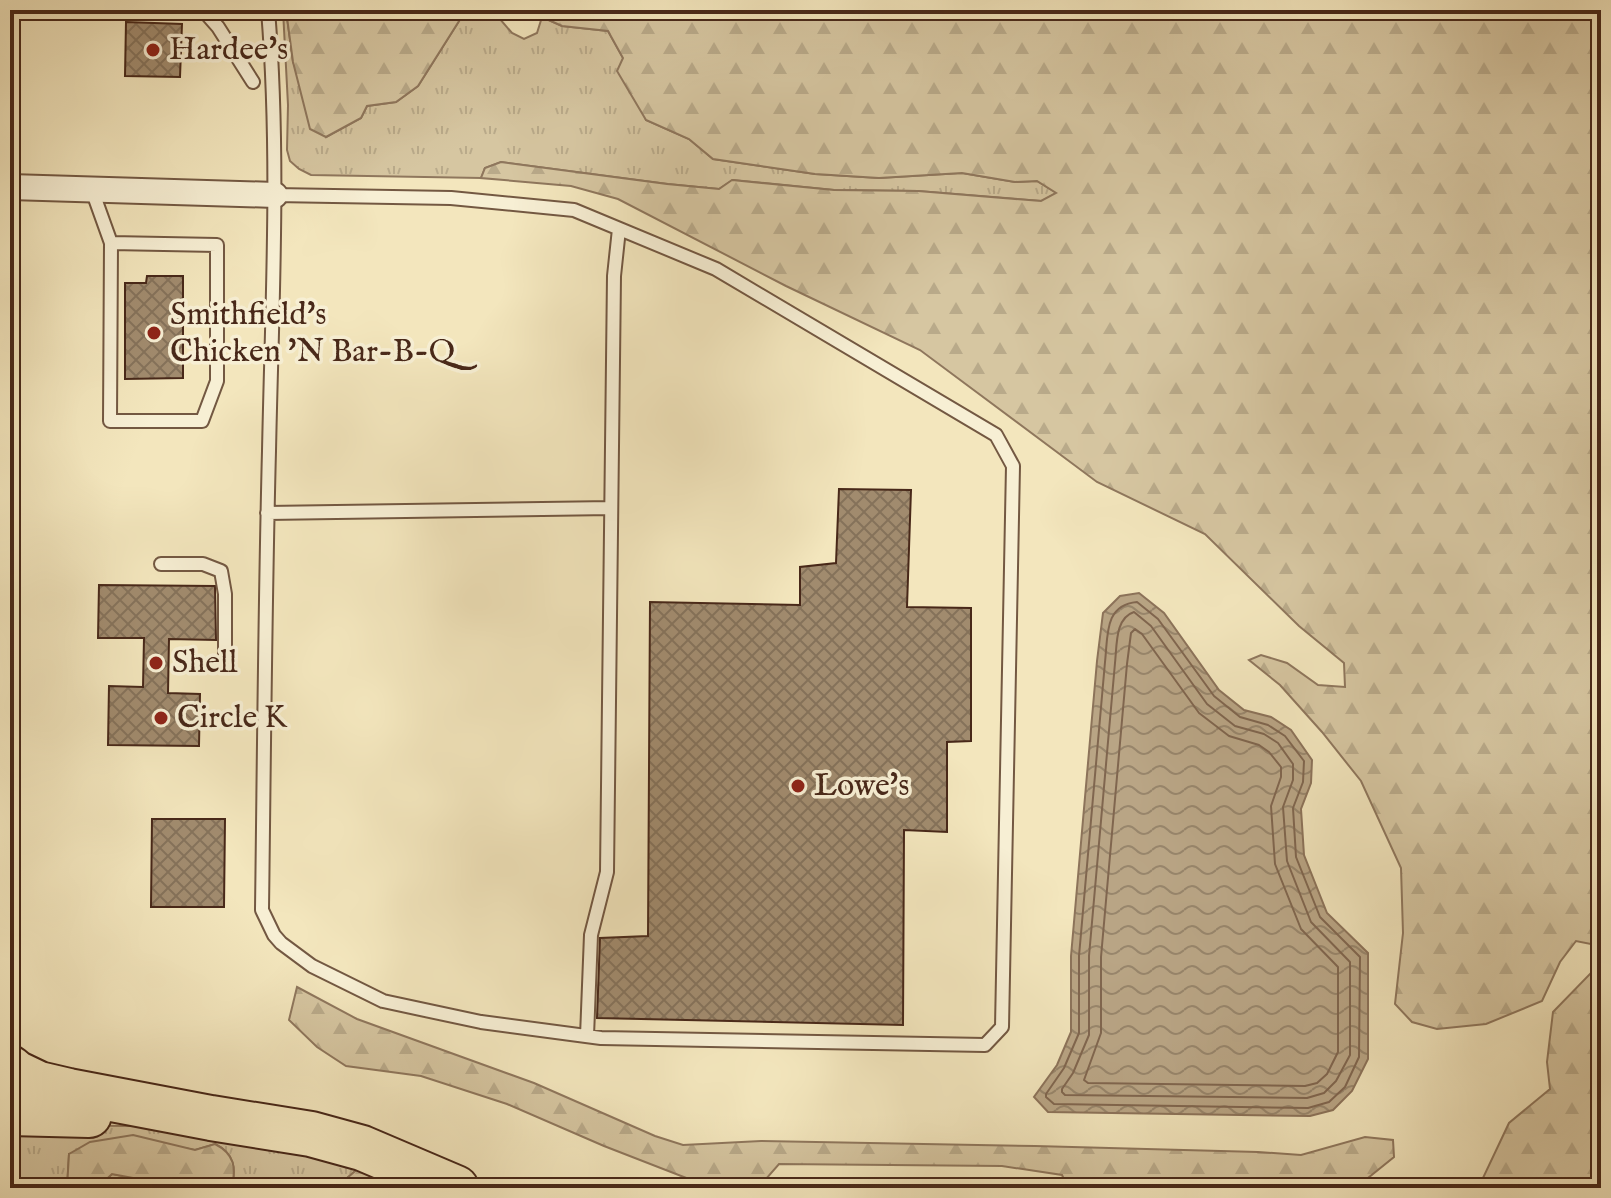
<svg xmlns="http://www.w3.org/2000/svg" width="1611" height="1198" font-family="'IM FELL English',serif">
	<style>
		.grass { fill: url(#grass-tufts); stroke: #8f775d; stroke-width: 2 }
		.forest { fill: url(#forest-firs); stroke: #8f775d; stroke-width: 2 }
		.water { fill: url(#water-waves); stroke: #8c735a; stroke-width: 2 }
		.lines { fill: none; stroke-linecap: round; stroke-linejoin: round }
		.shore { stroke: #80664f; stroke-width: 2 }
		.building { fill: url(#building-cross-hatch); stroke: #482819; stroke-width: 2 }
		.service-casing { stroke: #735842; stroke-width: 16 }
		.minor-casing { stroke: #735842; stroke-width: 28 }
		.motorway-casing { stroke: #482819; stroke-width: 48 }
		.service { stroke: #f7efd4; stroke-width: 12 }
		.minor { stroke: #f7efd4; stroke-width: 24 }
		.motorway { stroke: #f3e6bd; stroke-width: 44 }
		.poi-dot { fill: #8f2418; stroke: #f7efd4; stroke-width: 3 }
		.labels { text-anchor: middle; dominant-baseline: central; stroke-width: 7; stroke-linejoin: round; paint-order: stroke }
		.poi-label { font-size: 32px; fill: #482819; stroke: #f7efd4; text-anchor: start }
	</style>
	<defs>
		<pattern id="grass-tufts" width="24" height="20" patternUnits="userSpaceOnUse" patternTransform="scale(2)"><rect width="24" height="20" fill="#d6c6a1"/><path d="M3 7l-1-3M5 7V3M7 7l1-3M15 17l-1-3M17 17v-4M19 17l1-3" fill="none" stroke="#b9aa8a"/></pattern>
		<pattern id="forest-firs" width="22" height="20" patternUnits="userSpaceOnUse" patternTransform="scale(2)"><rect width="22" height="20" fill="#d6c6a1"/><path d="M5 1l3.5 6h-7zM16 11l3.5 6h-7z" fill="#b9aa8a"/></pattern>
		<pattern id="water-waves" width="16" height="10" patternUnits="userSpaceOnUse" patternTransform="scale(2)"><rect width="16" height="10" fill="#b9a585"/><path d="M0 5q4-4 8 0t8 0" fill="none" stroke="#98866c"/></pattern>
		<pattern id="building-cross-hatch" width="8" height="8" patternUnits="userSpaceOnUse" patternTransform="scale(2)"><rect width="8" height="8" fill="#a18b6e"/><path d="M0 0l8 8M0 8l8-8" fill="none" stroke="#85725a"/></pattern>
	</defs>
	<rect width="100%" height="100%" fill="#f3e6bd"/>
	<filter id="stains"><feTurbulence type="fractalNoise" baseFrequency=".0025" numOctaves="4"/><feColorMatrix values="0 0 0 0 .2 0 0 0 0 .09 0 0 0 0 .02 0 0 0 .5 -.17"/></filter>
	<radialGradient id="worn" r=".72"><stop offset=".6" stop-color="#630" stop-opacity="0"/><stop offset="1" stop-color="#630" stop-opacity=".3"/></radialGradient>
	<path class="grass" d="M283,10H286L293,62L326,137L361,118L367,106L396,102L418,86L466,10H501L499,18L512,33L524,39L537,33L542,17L562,26L608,31L623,58L646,120L689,139L713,159L815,174L879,178L962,173L1015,182L1037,181L1057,193L1042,201L918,191L834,190L733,180L719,189L668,184L501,162L485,168L481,178L311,175L299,169L290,161L287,150L288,105Z
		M10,1125L135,1126L368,1160L339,1185L340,1188H232C236,1168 235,1154 215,1144L195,1150L173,1146L69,1154L67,1188H10Z
		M112,1174L149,1181L165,1188H97Z"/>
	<path class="forest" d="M286,10H466L418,86L396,102L367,106L361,118L326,137L310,129L293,62Z
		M542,10H1601V946L1576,941L1560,962L1542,1001L1486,1024L1437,1029L1412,1022L1395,1004L1403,933L1401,868L1361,781L1322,732L1280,685L1249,660L1261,655L1287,663L1318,685L1345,687L1344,663L1299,626L1205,534L1097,482L920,350L786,286L618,199L571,186L481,178L485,168L501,162L667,184L719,189L732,180L834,190L918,191L1041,201L1056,193L1037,181L1015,182L962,173L879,178L815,174L713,159L689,139L646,120L617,71L623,58L608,31L562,26L542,17Z
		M1601,955V1188H1480L1482,1180L1509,1123L1550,1089L1547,1062L1553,1012L1591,973Z
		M297,987L357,1019L534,1083L655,1136L683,1145L761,1141L1035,1146L1258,1152L1301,1155L1365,1137L1393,1140L1394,1157L1368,1178L1359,1188H1068L1062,1175L1002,1166L779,1164L758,1188H712L604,1146L507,1104L421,1076L346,1066L317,1047L289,1020Z
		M133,1135L195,1150L215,1144C235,1154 236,1168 232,1188H165L149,1181L112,1174L97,1188H67L69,1154L90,1142Z
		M368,1160L428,1188H340L339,1185Z"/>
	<path class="water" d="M1139,593L1164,613L1219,690L1244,710L1271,717L1291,730L1312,760L1311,783L1301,809L1304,855L1327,913L1368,953V1059L1352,1091L1333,1110L1310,1116L1048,1112L1034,1097L1057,1065L1071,1032V956L1097,661L1103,613L1120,596Z"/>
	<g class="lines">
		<path class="shore" d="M1137,602L1158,619L1214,696L1240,717L1268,725L1285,736L1304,761L1303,782L1293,808L1296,857L1320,917L1360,957L1359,1057L1345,1087L1329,1102L1308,1108L1054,1104L1046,1097V1094L1064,1068L1079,1033V956L1105,662C1108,636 1104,605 1137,602Z
			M1134,612L1151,626L1207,704L1235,726L1264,734L1278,743L1293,764V780L1283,807L1287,861L1311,922L1350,962V1055L1336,1081L1324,1093L1307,1098L1065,1095L1062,1092V1089L1073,1073L1089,1035V956L1115,663C1117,645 1115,618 1134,612Z
			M1135,629L1142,634L1199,713L1229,736L1259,745L1269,752L1281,767V777L1271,806L1275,864L1301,929L1338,967V1052L1327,1074L1317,1083L1305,1086L1088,1083L1084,1080L1101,1033V957L1127,664L1131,633Z"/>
	</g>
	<path class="building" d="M126,22L182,24L180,77L125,76Z
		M147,276H183V378L125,379V283H146Z
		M839,489L911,490L907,607L971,608V741L947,742V832L904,830L903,1025L597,1018L600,938L648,936L650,602L800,605V567L836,563Z
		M99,585L215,586L216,640L169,639L168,693L200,694L199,746L108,745L109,686L143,687L144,638H98Z
		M152,819H225L224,907H151Z"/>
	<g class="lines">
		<defs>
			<path id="service" d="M203,10L218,27L253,82
				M268,10C280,157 272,304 269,451C265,604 264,757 262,910L274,935L281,943L312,966L383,1001L481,1022L601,1038L985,1045L1002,1027L1013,466L996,435L716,269L574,210L451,198L275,195
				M92,190L111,243L110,421H202L217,381V245L111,243
				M267,513L611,508
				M161,564H203L221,571L225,594V659
				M587,1036L591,935L607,872L614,276L619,229"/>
			<path id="minor" d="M10,187L275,195"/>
			<path id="motorway" d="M10,1068L16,1073L39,1084L69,1091L211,1118L311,1134L362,1148L456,1188
				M10,1113L89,1115"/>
		</defs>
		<use href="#service" class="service-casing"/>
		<use href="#minor" class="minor-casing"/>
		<use href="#motorway" class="motorway-casing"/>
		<use href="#service" class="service"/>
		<use href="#minor" class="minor"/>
		<use href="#motorway" class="motorway"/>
	</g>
	<g class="poi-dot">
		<circle cx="153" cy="50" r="8"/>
		<circle cx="154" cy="333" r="8"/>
		<circle cx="156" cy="663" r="8"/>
		<circle cx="161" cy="718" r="8"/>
		<circle cx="798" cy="786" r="8"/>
	</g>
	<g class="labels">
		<g class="poi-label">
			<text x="169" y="50">Hardee's</text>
			<text x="170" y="315">Smithfield's<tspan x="170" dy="37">Chicken 'N Bar-B-Q</tspan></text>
			<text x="172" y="663">Shell</text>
			<text x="177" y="718">Circle K</text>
			<text x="814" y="786">Lowe's</text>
		</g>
	</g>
	<rect width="1611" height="1198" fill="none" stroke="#f3e6bd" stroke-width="40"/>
	<rect x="12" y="12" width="1587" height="1174" fill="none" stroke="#482819" stroke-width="4"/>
	<rect x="20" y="20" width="1571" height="1158" fill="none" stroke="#482819" stroke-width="2"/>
	<rect width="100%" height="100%" filter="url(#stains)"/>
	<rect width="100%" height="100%" fill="url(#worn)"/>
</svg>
